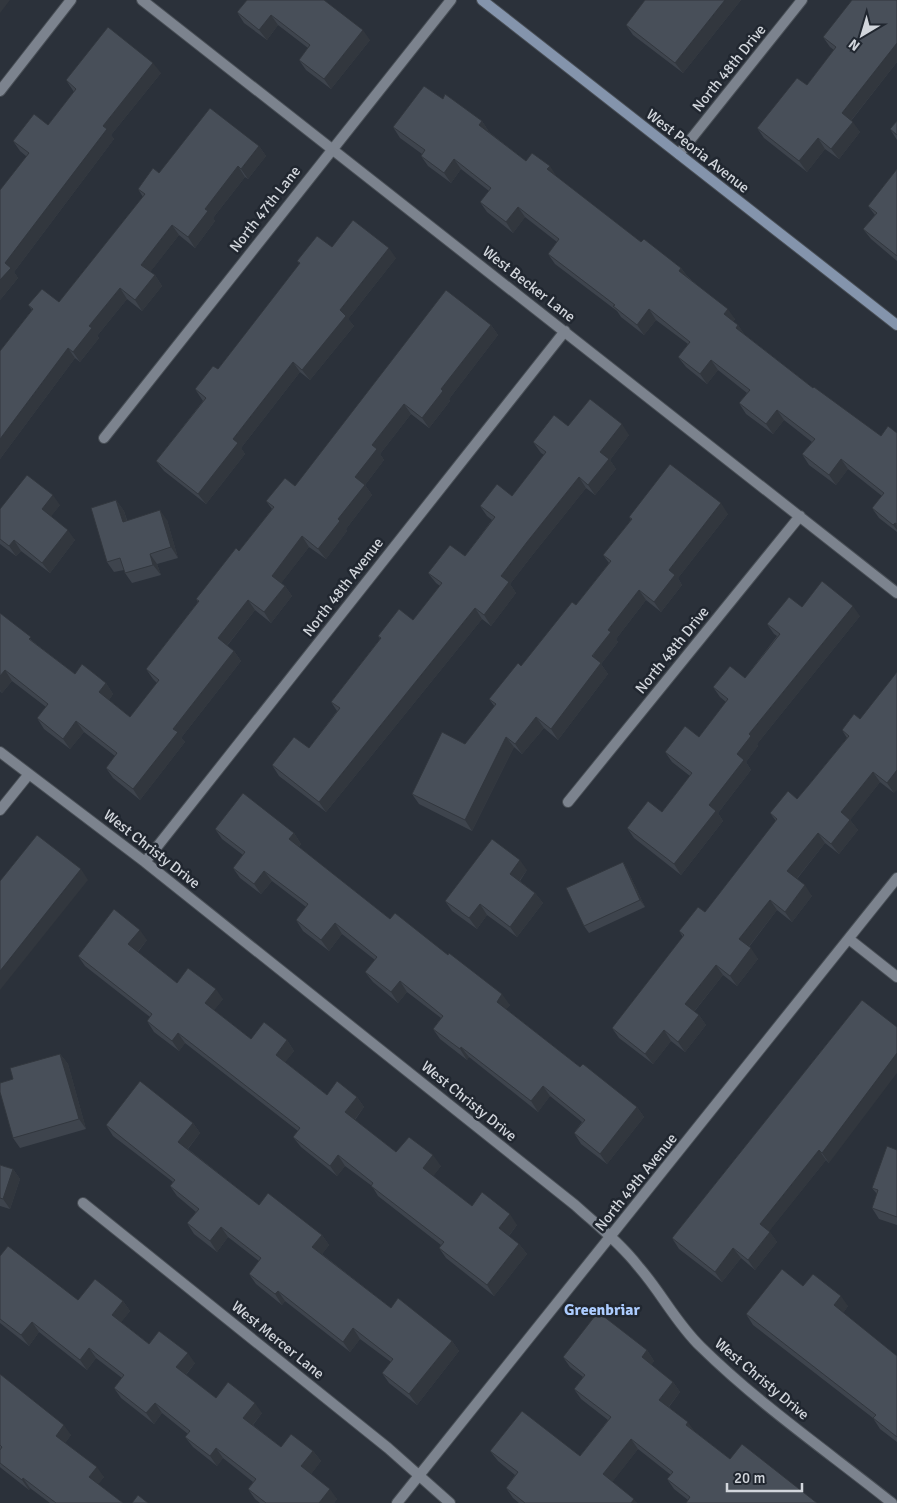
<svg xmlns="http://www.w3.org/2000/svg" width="897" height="1503" font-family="Signika,sans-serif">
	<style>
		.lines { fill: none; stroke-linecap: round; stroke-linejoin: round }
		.street-casing { stroke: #484e55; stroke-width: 12 }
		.secondary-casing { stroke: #484e55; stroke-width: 12 }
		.street { stroke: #7c838e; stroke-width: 10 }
		.secondary { stroke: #8494ac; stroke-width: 10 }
		.wall { fill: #3e444d }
		.shaded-wall { fill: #32373e }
		.building { fill: #484f59; stroke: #32373e }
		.labels { text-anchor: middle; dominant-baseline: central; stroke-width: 5; stroke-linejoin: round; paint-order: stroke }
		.street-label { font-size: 15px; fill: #d2d6dc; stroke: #212730 }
		.neighbourhood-label { font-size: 16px; font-weight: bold; fill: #acccff; stroke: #212730 }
	</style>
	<rect width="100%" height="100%" fill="#2b313a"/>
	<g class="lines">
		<defs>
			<path id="street" d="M142,0L897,593
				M0,91L71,0
				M679,154L802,0
				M104,438L451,0
				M0,752L145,862L575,1205C597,1225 620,1243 638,1266C661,1292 676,1323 701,1347C759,1404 828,1452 892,1503
				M568,802L800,516
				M0,810L29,774
				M145,862L565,331
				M849,939L897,977
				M83,1203L388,1448L450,1503
				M397,1503L897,878"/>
			<path id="secondary" d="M482,0L897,325"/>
		</defs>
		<use href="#street" class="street-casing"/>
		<use href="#secondary" class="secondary-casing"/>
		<use href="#street" class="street"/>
		<use href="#secondary" class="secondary"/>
	</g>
	<path class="wall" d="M247,0L370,40L331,89L306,70L299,60L308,48L278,25L267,40L244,23L237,12Z
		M645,0H741L683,73L633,35L626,25Z
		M897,0V62L851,121L860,132L839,159L825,149L807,172L764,138L757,128L807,85L834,50L830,47L823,37Z
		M161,73L111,135L114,139L14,272L18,278L0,300L26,156L20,151L13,141L48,125L74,92L66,80Z
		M443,99L482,121L489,132L526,161L557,177L641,242L681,268L687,276L735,319L733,322L738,325L744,334L813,388L881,436L897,433V532L879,518L872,508L882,496L848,469L836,485L809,465L802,454L812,442L784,420L773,434L746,414L739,403L747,393L718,370L707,384L686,367L678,357L688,344L656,320L644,335L621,317L617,311L555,264L548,254L557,242L525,217L513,233L487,212L480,202L489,191L461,169L451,183L428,166L421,156L422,154L400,138L393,127Z
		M897,121V140L890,129Z
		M259,146L266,156L248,179L245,177L213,218L215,221L195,248L179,235L150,272L155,275L162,286L142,311L127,299L97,336L99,338L80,362L75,358L0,459V351L32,310L28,305L59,302L143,197L138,189L159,173Z
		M897,169V261L871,239L863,229L875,215L868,206Z
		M332,247L396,258L348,319L354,326L310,380L300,372L241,448L245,454L206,504L164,471L156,461L203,401L195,389L218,369L300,264L297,261Z
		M491,325L498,335L449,399L450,401L429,428L411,414L380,454L384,460L365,485L372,495L346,529L347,531L326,559L309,547L281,583L285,586L292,596L271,623L255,610L227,646L234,651L241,661L181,738L185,742L140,800L113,778L106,768L115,756L84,732L70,749L44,729L37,718L46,707L12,681L2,693L0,691V613L36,644L75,674L106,683L113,694L109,700L130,717L157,683L153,679L146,669L198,602L196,599L239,551L272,509L266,501L295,486Z
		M568,426L629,435L610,460L616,469L595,495L586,488L534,553L510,584L516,593L491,626L482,619L326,812L279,776L272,765L309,748L337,711L331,702L380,639L378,636L413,620L440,586L436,583L428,573L465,556L492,520L487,516L480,506L512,496L544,455L541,453L533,442Z
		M116,500L124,511L127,520H167L178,558L157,564L161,575L132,583L125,573L124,570L114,572L107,562Z
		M60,505L51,516L75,540L50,573L21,551L16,556L0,544V509Z
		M728,514L678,578L682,585L661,612L646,600L616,639L618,642L601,664L608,674L558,740L544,728L522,754L514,747L472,831L419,804L412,794L465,744L495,707L489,699L521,666L576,605L609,563L603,555L631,520L629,517Z
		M802,607L860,616L757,744L758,746L746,762L751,770L718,813L723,821L681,875L634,838L627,828L662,812L690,776L672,762L665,752L699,737L726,702L720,697L713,687L745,678L777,636L774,634L767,624Z
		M854,714L894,793L880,782L850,820L858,830L839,854L825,843L797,879L812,896L792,922L777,910L749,947L758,959L737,986L723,975L694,1012L699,1015L706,1025L685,1052L671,1041L653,1064L619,1038L612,1028L683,937L679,931L705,912L776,821L770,813L797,799L808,786L847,738L842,730Z
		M215,829L294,833L301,844L299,847L390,919L510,1005L506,1009L580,1067L637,1107L644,1117L607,1164L581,1144L574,1133L582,1122L550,1096L538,1112L469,1057L467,1060L440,1039L433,1029L441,1018L407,992L398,1003L373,982L365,972L375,960L342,934L329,951L303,931L296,920L306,907L272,881L261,894L240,878L233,868L243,855L222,839Z
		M623,862L627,869L645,907L589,933L584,926Z
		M527,870L520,881L535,893L543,903L517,937L487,915L477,929L452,911L445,901Z
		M147,940L138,952L177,983L223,999L214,1010L251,1039L287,1040L294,1051L285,1062L327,1095L357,1097L364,1107L355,1120L396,1152L441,1166L433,1176L472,1206L517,1225L509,1236L519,1244L527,1254L494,1296L446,1258L439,1248L441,1245L378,1196L372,1186L345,1166L337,1176L301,1147L293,1137L298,1131L185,1043L179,1051L154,1032L147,1021L150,1017L85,966L78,956Z
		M862,1000L829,1163L826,1160L769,1231L777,1242L755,1270L741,1258L722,1282L679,1249L672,1238Z
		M60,1054L68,1064L86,1129L20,1148L13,1138V1079Z
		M193,1123L200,1133L188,1149L259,1205L322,1235L329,1245L322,1254L391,1308L452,1341L459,1351L417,1405L389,1383L382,1373L391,1362L360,1339L350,1352L285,1301L282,1305L256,1284L249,1274L259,1261L228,1237L217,1252L194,1234L187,1223L196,1212L177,1196L170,1186L173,1182L113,1136L106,1125Z
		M897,1150V1225L879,1219L872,1208L877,1194L872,1188Z
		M0,1165L13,1169L20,1179L10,1209L0,1206Z
		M0,1256L78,1300L123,1301L130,1311L121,1322L149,1344L195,1363L186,1375L216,1398L262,1413L253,1425L281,1447L313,1451L321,1461L311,1474L337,1499L334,1503H260L255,1499L248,1489L253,1482L223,1458L217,1466L193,1447L185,1437L188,1434L162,1413L154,1424L121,1398L114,1388L122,1378L96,1358L87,1370L39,1332L29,1346L0,1323Z
		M803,1286L848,1306L843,1313L897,1356V1442L880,1429L873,1418L753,1325L746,1314Z
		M647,1350L654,1361L651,1365L673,1382L680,1392L669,1407L694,1431L730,1459L817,1503L688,1500L674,1489L667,1479L671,1475L638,1449L612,1482L637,1503H519L513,1498L506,1488L515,1475L498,1461L490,1451L580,1456L608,1420L581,1399L574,1389L583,1377L570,1367L563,1357Z
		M0,1374L71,1435L65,1443L104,1477L98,1484L123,1503H50L30,1488L29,1490L1,1468L0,1467Z"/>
	<path class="shaded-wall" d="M0,0H10L0,13Z
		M725,0H741L683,73L675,63Z
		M271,15L278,25L267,40L259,30Z
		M363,30L370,40L331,89L324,79Z
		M897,43V62L849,123L842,113Z
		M153,63L161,73L111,135L114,139L14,272L18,278L0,300V280L5,263L103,126Z
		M482,121L489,132L486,135L479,125Z
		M853,122L860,132L839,159L831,149Z
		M818,138L825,149L807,172L799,161Z
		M259,146L266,156L248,179L241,169Z
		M454,159L461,169L451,183L444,173Z
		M238,166L245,177L213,218L215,221L195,248L188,237L205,209Z
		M550,166L557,177L547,169Z
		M518,207L525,217L513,233L506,222Z
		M172,225L179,235L148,275L141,265Z
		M389,248L396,258L348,319L354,326L310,380L302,370L340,310Z
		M681,268L689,279L679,271Z
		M155,275L162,286L142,311L135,300Z
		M120,288L127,299L97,336L99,338L80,362L73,352L89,326Z
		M649,309L656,320L644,335L637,325Z
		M728,309L735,319L731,324L724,314Z
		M491,325L498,335L449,399L450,401L429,428L422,418L441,389Z
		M738,325L745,335L736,328Z
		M68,348L75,358L0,459V439Z
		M711,360L718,370L707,384L700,374Z
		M293,362L300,372L241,448L245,454L206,504L198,494L233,439Z
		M404,404L411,414L380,454L384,460L365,485L372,495L346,529L347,531L326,559L318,549L338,519L355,477L372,445Z
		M777,410L784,420L773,434L766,424Z
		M622,424L629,435L610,460L616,469L595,495L588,485L600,452Z
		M841,459L848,469L836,485L829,475Z
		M579,477L586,488L534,553L510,584L516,593L491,626L484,615L501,576L527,542Z
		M53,495L60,505L49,519L42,509Z
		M116,500L124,511L130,532L123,522Z
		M721,503L728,514L678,578L682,585L661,612L654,602L669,570Z
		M160,510L167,520L178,558L171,547Z
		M895,523L897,525V530L893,525Z
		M68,530L75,540L50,573L42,563Z
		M302,536L309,547L279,586L272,576Z
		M14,540L21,551L16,556L9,546Z
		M150,554L157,564L161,575L153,565Z
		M285,586L292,596L271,623L264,612Z
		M639,590L646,600L616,639L618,642L601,664L608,674L558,740L551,729L608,630Z
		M248,600L255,610L225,648L218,638Z
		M853,606L860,616L757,744L758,746L746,762L751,770L718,813L723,821L681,875L674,864L709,805L737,754L749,734Z
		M475,608L482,619L326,812L319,802Z
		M234,651L241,661L181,738L185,742L140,800L133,789L173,729Z
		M5,670L12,681L2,693L0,690V676Z
		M106,683L113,694L107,703L99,692Z
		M536,717L544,728L522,754L515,744Z
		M76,721L84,732L70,749L63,739Z
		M506,737L514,747L472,831L465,820Z
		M897,770V790L894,793L887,783Z
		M873,772L880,782L848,823L841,812Z
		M850,820L858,830L839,854L831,844Z
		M294,833L301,844L296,850L289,839Z
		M818,833L825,843L794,882L787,871Z
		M520,860L527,870L517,884L510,874Z
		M623,862L627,869L645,907L640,900Z
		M81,869L88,880L0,990V971Z
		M264,871L272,881L261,894L254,884Z
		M805,885L812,896L792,922L785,912Z
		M535,893L543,903L517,937L510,927Z
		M770,900L777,910L746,950L739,939Z
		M480,904L487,915L477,929L469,918Z
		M335,923L342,934L329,951L321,940Z
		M140,930L147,940L135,955L128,944Z
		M751,948L758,959L737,986L730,976Z
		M716,965L723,975L692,1014L685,1004Z
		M400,981L407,992L398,1003L391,992Z
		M216,989L223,999L212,1013L205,1003Z
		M502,994L510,1005L504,1012L497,1002Z
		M699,1015L706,1025L685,1052L678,1042Z
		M664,1030L671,1041L653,1064L645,1054Z
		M178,1033L185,1043L179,1051L172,1041Z
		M287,1040L294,1051L283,1065L276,1055Z
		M461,1047L469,1057L467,1060L460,1049Z
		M897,1053V1073L829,1163L822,1153Z
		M60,1054L68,1064L86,1129L79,1119Z
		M543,1086L550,1096L538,1112L531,1101Z
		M357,1097L364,1107L352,1123L345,1112Z
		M637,1107L644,1117L607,1164L600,1154Z
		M193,1123L200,1133L185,1152L178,1142Z
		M819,1150L826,1160L767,1234L760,1224Z
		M338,1155L345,1166L337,1176L330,1166Z
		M433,1155L441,1166L431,1179L423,1168Z
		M13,1169L20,1179L10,1209L3,1199Z
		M510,1214L517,1225L507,1238L499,1228Z
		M221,1227L228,1237L217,1252L210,1241Z
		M770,1232L777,1242L755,1270L748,1260Z
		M322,1235L329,1245L320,1257L312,1247Z
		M519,1244L527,1254L494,1296L487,1285Z
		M733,1248L741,1258L722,1282L715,1272Z
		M278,1291L285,1301L282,1305L275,1294Z
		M841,1296L848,1306L841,1316L834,1305Z
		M123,1301L130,1311L119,1325L112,1315Z
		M32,1322L39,1332L29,1346L21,1335Z
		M353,1328L360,1339L350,1352L343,1342Z
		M452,1341L459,1351L417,1405L409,1394Z
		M89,1348L96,1358L87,1370L80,1360Z
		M647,1350L654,1361L649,1368L642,1357Z
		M188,1353L195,1363L183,1378L176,1367Z
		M673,1382L680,1392L666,1410L659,1400Z
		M155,1403L162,1413L154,1424L146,1413Z
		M255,1403L262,1413L250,1428L243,1418Z
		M688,1422L695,1432L686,1425Z
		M64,1425L71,1435L63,1446L56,1436Z
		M631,1439L638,1449L610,1485L603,1474Z
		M216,1448L223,1458L217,1466L210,1456Z
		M313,1451L321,1461L309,1477L301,1466Z
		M97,1467L104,1477L96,1487L89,1477Z
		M23,1478L30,1488L29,1490L22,1480Z
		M330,1489L337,1499L334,1503H319Z
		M634,1499L637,1503H631Z"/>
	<path class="building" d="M247,0H324L363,30L324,79L299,60L310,45L271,15L259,30L237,12Z
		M645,0H725L675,63L626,25Z
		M852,0H897V43L842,113L853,122L831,149L818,138L799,161L757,128L797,78L807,85L836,47L823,37Z
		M108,27L153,63L103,126L107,129L5,263L11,268L0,280V190L29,153L13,141L34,114L48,125L76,89L66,80Z
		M424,86L443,99L445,94L482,121L479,125L526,161L532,153L550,166L547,169L641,242L644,239L681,268L679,271L728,309L724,314L738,325L736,328L813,388L814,387L881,436L888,426L897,433V524L895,523L893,525L872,508L884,493L841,459L829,475L802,454L815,439L777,410L766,424L739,403L750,390L711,360L700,374L678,357L690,342L649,309L637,325L613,306L615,305L548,254L559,239L518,207L506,222L480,202L491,188L454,159L444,173L421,156L425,150L393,127Z
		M210,108L259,146L241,169L238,166L205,209L208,211L188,237L172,225L141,265L155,275L135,300L120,288L89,326L92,328L73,352L68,348L0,439V351L33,309L28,305L42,289L59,302L145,194L138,189L153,168L159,173Z
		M897,121V135L890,129Z
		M897,169V256L863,229L877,213L868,206Z
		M353,220L389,248L340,310L346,316L302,370L293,362L233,439L238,443L198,494L156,461L206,398L195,389L213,366L218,369L300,263L297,261L317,236L332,247Z
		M446,290L491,325L441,389L443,391L422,418L404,404L372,445L377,449L355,477L365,485L338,519L340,521L318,549L302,536L272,576L285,586L264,612L248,600L218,638L234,651L173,729L178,732L133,789L106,768L117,753L76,721L63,739L37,718L48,704L5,670L0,676V613L31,637L29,639L75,674L82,664L106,683L99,692L130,717L159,680L146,669L199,601L196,599L236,548L239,551L274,507L266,501L285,478L295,486Z
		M590,399L622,424L600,452L609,459L588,485L579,477L527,542L501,576L509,582L484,615L475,608L319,802L272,765L294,737L309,748L340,708L331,702L381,638L378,636L399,609L413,620L442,583L428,573L450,545L465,556L495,517L480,506L497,484L512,496L546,452L533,442L554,415L568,426Z
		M670,464L721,503L669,570L675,575L654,602L639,590L608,630L611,632L592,656L601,663L551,729L536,717L515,744L506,737L465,820L412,794L442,732L465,744L496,704L489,699L518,663L521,666L572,602L576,605L611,561L603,555L632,519L629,517Z
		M27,475L53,495L42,509L68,530L42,563L14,540L9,546L0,539V509Z
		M116,500L123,522L160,510L171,547L150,554L153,565L125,573L120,558L107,562L91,508Z
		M822,581L853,606L749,734L751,736L737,754L744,760L709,805L716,811L674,864L627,828L648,801L662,812L692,773L665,752L685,726L699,737L728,699L713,687L730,666L745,678L780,634L767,624L789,597L802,607Z
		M897,672V770L887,783L873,772L841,812L850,820L831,844L818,833L787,871L805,885L785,912L770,900L739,939L751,948L730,976L716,965L685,1004L699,1015L678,1042L664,1030L645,1054L612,1028L684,935L679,931L698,907L705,912L777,819L770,813L788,791L797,799L808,786L849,736L842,730L854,714L860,719Z
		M243,793L294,833L289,839L390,919L395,913L448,955L449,953L502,994L497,1002L580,1067L583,1064L637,1107L600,1154L574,1133L585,1120L543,1086L531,1101L461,1047L460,1049L433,1029L443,1016L400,981L391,992L365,972L377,957L335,923L321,940L296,920L308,904L264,871L254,884L233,868L245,852L215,829Z
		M37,835L81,869L0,971V881Z
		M492,839L520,860L510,874L535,893L510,927L480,904L469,918L445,901Z
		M623,862L640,900L584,926L566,888Z
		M114,909L140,930L128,944L177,983L188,968L216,989L205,1003L251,1039L264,1022L287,1040L276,1055L327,1095L337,1081L357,1097L345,1112L396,1152L409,1137L433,1155L423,1168L472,1206L482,1192L510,1214L499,1228L519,1244L487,1285L439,1248L444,1242L371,1186L373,1183L338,1155L330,1166L293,1137L300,1128L178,1033L172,1041L147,1021L152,1014L78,956Z
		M862,1000L897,1027V1053L822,1153L819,1150L760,1224L770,1232L748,1260L733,1248L715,1272L672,1238Z
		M60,1054L79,1119L13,1138L0,1092V1083L13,1079L10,1068Z
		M140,1081L193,1123L178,1142L259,1205L268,1193L322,1235L312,1247L391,1308L398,1298L452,1341L409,1394L382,1373L393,1359L353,1328L343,1342L278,1291L275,1294L249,1274L261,1258L221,1227L210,1241L187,1223L199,1209L170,1186L175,1180L106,1125Z
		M887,1146L897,1150V1217L872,1208L878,1190L872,1188Z
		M0,1165L13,1169L3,1199L0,1198Z
		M8,1246L78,1300L95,1279L123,1301L112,1315L149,1344L159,1331L188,1353L176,1367L216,1398L228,1382L255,1403L243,1418L281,1447L291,1434L313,1451L301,1466L330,1489L319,1503H266L248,1489L256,1479L216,1448L210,1456L185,1437L190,1431L155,1403L146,1413L114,1388L124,1375L89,1348L80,1360L32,1322L21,1335L0,1319V1256Z
		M782,1269L803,1286L813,1274L841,1296L834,1305L897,1356V1437L873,1418L876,1415L746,1314Z
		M598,1312L647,1350L642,1357L673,1382L659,1400L688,1422L686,1425L730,1459L742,1444L817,1503H686L690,1497L667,1479L673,1472L631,1439L603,1474L634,1499L631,1503H525L506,1488L518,1472L490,1451L522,1411L580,1456L611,1417L574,1389L585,1375L563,1357Z
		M0,1374L64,1425L56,1436L97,1467L89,1477L123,1503H56L23,1478L22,1480L0,1463V1450L2,1447L0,1445Z
		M138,1495L148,1503H132Z"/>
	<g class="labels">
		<g class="street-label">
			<text transform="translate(729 68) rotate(-51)">North 48th Drive</text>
			<text transform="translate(698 151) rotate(38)">West Peoria Avenue</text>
			<text transform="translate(265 209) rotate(-52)">North 47th Lane</text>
			<text transform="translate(529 284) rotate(38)">West Becker Lane</text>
			<text transform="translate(343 587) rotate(-52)">North 48th Avenue</text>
			<text transform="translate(672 650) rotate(-51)">North 48th Drive</text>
			<text transform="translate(152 849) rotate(38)">West Christy Drive</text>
			<text transform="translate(469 1101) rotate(39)">West Christy Drive</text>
			<text transform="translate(636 1182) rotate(-51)">North 49th Avenue</text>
			<text transform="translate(278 1340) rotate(39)">West Mercer Lane</text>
			<text transform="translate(762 1379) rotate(40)">West Christy Drive</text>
		</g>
		<g class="neighbourhood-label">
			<text x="602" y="1310">Greenbriar</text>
		</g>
	</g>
	<g transform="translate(862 35) rotate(218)" stroke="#212730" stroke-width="4" paint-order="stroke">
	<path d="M0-4L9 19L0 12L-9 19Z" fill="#d2d6dc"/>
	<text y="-8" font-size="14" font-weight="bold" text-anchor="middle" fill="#d2d6dc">N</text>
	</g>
	<path d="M727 1483v8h75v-8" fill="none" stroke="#d2d6dc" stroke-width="2.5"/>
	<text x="734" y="1483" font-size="15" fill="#d2d6dc" stroke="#212730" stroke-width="4" paint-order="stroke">20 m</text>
</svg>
